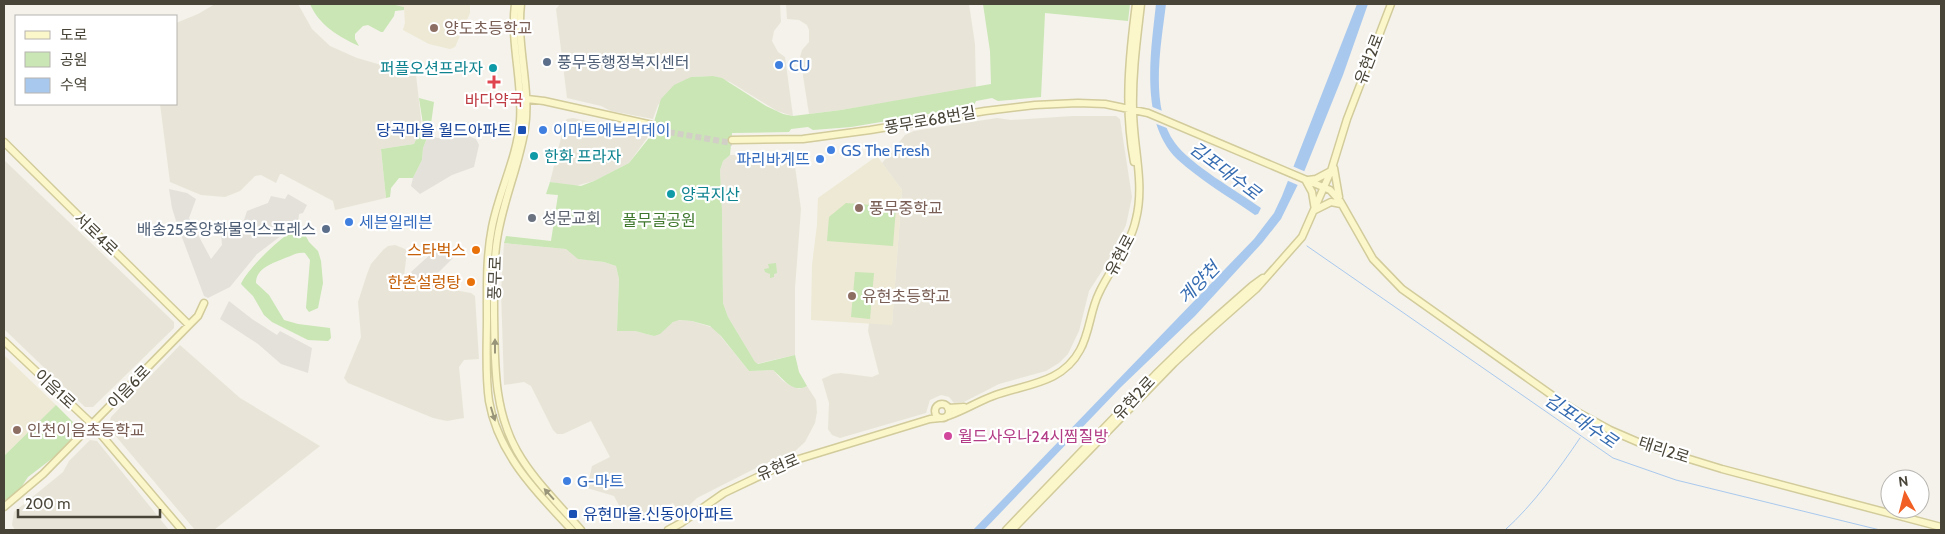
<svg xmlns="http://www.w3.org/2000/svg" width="1945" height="534" font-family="Cabin,'Noto Sans KR',sans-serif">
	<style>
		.residential { fill: #e8e5d8 }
		.industrial { fill: #e4e1db }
		.education { fill: #ede9d4 }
		.green { fill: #c9e6b4 }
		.water { fill: #a9c8ee }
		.pier { fill: #f4f2ea }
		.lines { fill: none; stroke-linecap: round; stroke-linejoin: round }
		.stream { stroke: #a9c8ee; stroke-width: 1 }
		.secondary-tunnel { stroke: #d2cfc6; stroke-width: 6; stroke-dasharray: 6 3; stroke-linecap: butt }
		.secondary-casing { stroke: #d2cb9b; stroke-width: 9 }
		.secondary { stroke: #fcf7cb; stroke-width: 6 }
		.oneway { fill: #99957a }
		.education-dot { fill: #8d6e63; stroke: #fff; stroke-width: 2 }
		.service-dot { fill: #5c6f8a; stroke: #fff; stroke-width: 2 }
		.shop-dot { fill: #3f7fe0; stroke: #fff; stroke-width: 2 }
		.culture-dot { fill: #0f9aa8; stroke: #fff; stroke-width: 2 }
		.health-dot { fill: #e0444e; stroke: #fff; stroke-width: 2 }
		.transit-dot { fill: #1a4fb4; stroke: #fff; stroke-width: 2 }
		.worship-dot { fill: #6b7280; stroke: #fff; stroke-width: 2 }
		.food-dot { fill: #e8710a; stroke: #fff; stroke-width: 2 }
		.hotel-dot { fill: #d1479c; stroke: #fff; stroke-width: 2 }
		.labels { text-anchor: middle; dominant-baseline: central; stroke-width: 4.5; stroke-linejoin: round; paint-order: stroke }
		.education-label { font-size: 16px; fill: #785e54; stroke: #fff; text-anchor: start }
		.street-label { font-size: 16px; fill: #484438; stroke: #fff }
		.service-label { font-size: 16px; fill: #4e5e75; stroke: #fff; text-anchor: start }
		.shop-label { font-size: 16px; fill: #366cbe; stroke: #fff; text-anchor: start }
		.culture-label { font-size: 16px; fill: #0d838f; stroke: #fff; text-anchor: start }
		.health-label { font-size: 16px; fill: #be3a42; stroke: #fff }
		.transit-label { font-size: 16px; fill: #164399; stroke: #fff; text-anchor: end }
		.worship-label { font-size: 16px; fill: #5b616d; stroke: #fff; text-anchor: start }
		.park-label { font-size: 16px; fill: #3f782d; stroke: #fff }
		.food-label { font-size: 16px; fill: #c56008; stroke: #fff; text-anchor: end }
		.hotel-label { font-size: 16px; fill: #b23c85; stroke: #fff; text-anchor: start }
		.water-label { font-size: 18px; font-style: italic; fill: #356bb0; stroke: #fff }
	</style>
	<rect width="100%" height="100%" fill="#f4f2ea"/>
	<path class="residential" d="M215,4H298L312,29L330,46L357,58L416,75L422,127L414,144L381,149L386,198L335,210L333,201L282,174H280L276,183L261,175L255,176L240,191L225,197L201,195L170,182L160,104H176V23L198,14Z
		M560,4H780L781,22L774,31L772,41L778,52L785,57L793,116L777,111L730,82L713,76L691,77L658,105L653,119L611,111L601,106L567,98L556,9Z
		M786,4H969L975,44L976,88L841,110L809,114L800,57L802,50L809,42V30L807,25L799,20L787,19Z
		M1073,116H1116L1120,119L1132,197L1126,225L1109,260L1089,291L1079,331L1068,354L1059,363L1046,371L999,384L964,402L954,403L949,397L941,395L930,400L926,413L840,438L832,435L828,429L829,403L822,379L833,374L841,373L872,377L879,374L868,331L869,323L892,324L902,190L882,163L905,135L914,131L997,118L1011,120Z
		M573,118L650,134L629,163L594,181L575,186L550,182L565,122L567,119Z
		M793,152L801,209L795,288V355L756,364L728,317L723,303L722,211L720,170L723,161L730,155Z
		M4,160L174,322V328L93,407H85L4,329Z
		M504,243L566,249L580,259L604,262L616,266L619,279L617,330L635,331L654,336L676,320L692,321L714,328L749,371L773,370L782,380L789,385L799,389L807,386L816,400L817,412L815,423L805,442L793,453L760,466L697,498L680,514L673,503L633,522H628L614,496L587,488L592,466L610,457L591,421L563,434H557L553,430L531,386L524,382L504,385L501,291Z
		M395,245L405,249L407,252L404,276L406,280L436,290H454L471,293L475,296L479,359L464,360L459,367L464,418L447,421L433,418L348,383L344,378L361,337L358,302L367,274L371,264L383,250L388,246Z
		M180,345L240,398L320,446L214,530H195L108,427L111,417Z
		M90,440L97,441L169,530H15L12,525L14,512L63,472L69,461Z"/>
	<path class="industrial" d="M429,134L437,138L463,134L476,139L479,145L474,167L452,175L420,194L411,186L413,178L422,160L423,148Z
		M169,189L187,193L196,199L189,218L211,259L222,245L221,232L248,234V229L243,223L247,211L268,203L271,196L285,199L288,194L307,205L303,213L299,214L298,223L257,254L230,287L208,298L204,296L177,224L172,208Z
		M445,241L454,249L456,255L438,273L437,276L440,282L432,288L418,281L411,272Z
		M229,301L252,319L277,335L280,331L312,348L308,373L281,364L258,344L220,319Z"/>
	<path class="education" d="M391,4H470V13L455,47L450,49L429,44L403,30L405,23L404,7Z
		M877,156L902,190L892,325L811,320L812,265L817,225L818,198Z
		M4,355L56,405L4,456Z"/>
	<path class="green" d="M310,4H391L404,7V10L395,11L394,16L383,32H381L368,25L363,26L355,34V39L359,46C339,37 319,25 310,4Z
		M983,4H1130L1128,21L1045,13L1041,97L998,101L992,98L976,101L974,105L970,107L851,127L813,130L808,127L791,129L789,132L732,133L730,155L723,161L720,170L722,211L723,303L728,317L755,362L758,364L795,355L799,372L807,386C792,394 783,378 773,370L749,371L721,336L710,326L692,321L679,320L673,322L660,334L654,336L635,331H617L619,279L616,266L604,262L578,259L566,249L504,243L506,236L551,241L558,195L546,194L550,182L581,186L594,181L629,163L649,138L661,99L674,85L691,77L713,76L722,78L766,106L783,114L793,116L841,110L991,84L990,51Z
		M419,98L434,102L430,131L423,148L422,160L413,178H399L391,188L390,197L386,198L381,149L414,144L423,124Z
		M846,203L896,207L893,246L827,241L829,217Z
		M301,227L309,242L318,251L321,261L323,283L318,308L309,312L306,308L310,260L305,253C296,252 292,256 285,258C273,263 256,268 256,283L269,295L284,320L298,324L330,328L331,338L328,341L308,340L272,322L264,315L253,296L241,284C247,269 286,231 301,227Z
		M776,263L777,273L774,274V277L770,278V274L765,272L764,269L769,268L768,264Z
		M855,272L874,273L870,319L851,317Z
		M56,405L76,425L77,433L54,457L28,477L20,489L4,501V456Z"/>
	<path class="water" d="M1156,4H1166C1161,45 1149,107 1175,143C1191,165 1237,191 1261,208L1258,214L1255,215C1229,197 1200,180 1177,159C1139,122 1151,51 1156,4Z
		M1357,4H1368L1343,75L1304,172L1281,219L1262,243L1195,316L1121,387L984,530H973L1254,239L1274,213L1282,196Z"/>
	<path class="pier" d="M1150,106L1165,112L1172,130L1154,123Z
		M1292,166L1306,172L1300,186L1286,180Z"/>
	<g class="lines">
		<path class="stream" d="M1307,246L1613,458L1676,480L1880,530
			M1505,530C1533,505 1559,469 1580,438"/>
		<path class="secondary-tunnel" d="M651,129L732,143"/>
		<defs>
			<path id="secondary" d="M515,4C510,43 523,82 520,121C517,158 499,191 492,227C486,257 487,288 487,318C487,345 485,374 489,401C498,454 537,493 572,530
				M521,4C516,46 531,87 525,128C520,161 507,191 500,224C493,253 494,284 494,314C495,362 493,408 517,451C534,481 559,504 581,530
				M527,99L544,101L652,125
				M732,140L803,139L870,130L985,111L1035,105L1078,103L1105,104L1148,113L1330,190L1340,201L1373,259L1402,289L1553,396L1579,413L1610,430L1647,446L1722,469L1941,527
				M4,142L189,325
				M1134,162C1124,109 1129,57 1136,4
				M1334,168L1339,197
				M1308,180L1316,179L1331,171
				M1306,181L1312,192L1315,210L1331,202L1341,204
				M4,341L92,424L182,530
				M935 411a7 7 0 1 1 14 0a7 7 0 1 1-14 0Z
				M948,408L964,407
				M948,416C965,410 977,402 993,396C1025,384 1062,384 1080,350C1090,332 1090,311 1099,293C1111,267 1130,247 1136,219C1145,183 1133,146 1133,110C1132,74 1137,39 1141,4
				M4,507L43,474L189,325L198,316L204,303
				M668,530L681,523L724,493L789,462L930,419L940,418
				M1006,530L1155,375L1193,338L1252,286L1263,278
				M1012,530L1174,363L1213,327L1256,289L1302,237L1331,171L1347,119L1391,4"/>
		</defs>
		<use href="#secondary" class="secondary-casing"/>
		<use href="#secondary" class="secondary"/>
	</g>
	<defs><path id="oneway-solid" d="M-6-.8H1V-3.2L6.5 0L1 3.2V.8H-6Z" transform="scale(1.25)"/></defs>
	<g class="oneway">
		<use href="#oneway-solid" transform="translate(495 346) rotate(-90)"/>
		<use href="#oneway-solid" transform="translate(493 414) rotate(73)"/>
		<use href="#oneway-solid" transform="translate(549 494) rotate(-132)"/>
	</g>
	<g class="education-dot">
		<circle cx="434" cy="28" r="5"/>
		<circle cx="859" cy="208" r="5"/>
		<circle cx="852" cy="296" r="5"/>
		<circle cx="17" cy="430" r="5"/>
	</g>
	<g class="service-dot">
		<circle cx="547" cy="62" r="5"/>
		<circle cx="326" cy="229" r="5"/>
	</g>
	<g class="shop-dot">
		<circle cx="779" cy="65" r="5"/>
		<circle cx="543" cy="130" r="5"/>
		<circle cx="831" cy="150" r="5"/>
		<circle cx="820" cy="159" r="5"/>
		<circle cx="349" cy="222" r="5"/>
		<circle cx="567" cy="481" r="5"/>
	</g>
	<g class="culture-dot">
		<circle cx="493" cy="68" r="5"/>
		<circle cx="534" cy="156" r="5"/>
		<circle cx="671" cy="194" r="5"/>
	</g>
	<path class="health-dot" d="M491.5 74.5h5v5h5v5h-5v5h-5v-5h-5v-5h5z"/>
	<g class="transit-dot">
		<rect x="517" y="125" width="10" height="10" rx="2.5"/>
		<rect x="568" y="509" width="10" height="10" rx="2.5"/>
	</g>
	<circle class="worship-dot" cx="532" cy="218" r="5"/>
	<g class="food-dot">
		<circle cx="476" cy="250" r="5"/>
		<circle cx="471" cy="282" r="5"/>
	</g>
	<circle class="hotel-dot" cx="948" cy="436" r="5"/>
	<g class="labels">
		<g class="education-label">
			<text x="444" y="28">양도초등학교</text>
			<text x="869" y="208">풍무중학교</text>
			<text x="862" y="296">유현초등학교</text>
			<text x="27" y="430">인천이음초등학교</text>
		</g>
		<g class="street-label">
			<text transform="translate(1369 59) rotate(-69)">유현2로</text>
			<text transform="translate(930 120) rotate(-10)">풍무로68번길</text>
			<text transform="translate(96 234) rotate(44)">서로4로</text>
			<text transform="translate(1120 255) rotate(-62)">유현로</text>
			<text transform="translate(495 278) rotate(-88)">풍무로</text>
			<text transform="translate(129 387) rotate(-46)">이음6로</text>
			<text transform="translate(55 389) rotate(43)">이음1로</text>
			<text transform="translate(1134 398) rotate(-47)">유현2로</text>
			<text transform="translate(1664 450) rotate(18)">태리2로</text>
			<text transform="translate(778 467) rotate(-23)">유현로</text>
		</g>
		<g class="service-label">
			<text x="557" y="62">풍무동행정복지센터</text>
			<text x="316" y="229" text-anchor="end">배송25중앙화물익스프레스</text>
		</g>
		<g class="shop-label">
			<text x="789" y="65">CU</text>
			<text x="553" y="130">이마트에브리데이</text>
			<text x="841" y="150">GS The Fresh</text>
			<text x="810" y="159" text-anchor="end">파리바게뜨</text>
			<text x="359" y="222">세븐일레븐</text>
			<text x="577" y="481">G-마트</text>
		</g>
		<g class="culture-label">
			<text x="483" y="68" text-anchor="end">퍼플오션프라자</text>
			<text x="544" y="156">한화 프라자</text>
			<text x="681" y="194">양국지산</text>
		</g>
		<g class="health-label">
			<text x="494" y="100">바다약국</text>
		</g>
		<g class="transit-label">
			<text x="512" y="130">당곡마을 월드아파트</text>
			<text x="583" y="514" text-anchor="start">유현마을.신동아아파트</text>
		</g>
		<g class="worship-label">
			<text x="542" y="218">성문교회</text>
		</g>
		<g class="park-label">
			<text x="659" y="220">풀무골공원</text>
		</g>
		<g class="food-label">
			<text x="466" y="250">스타벅스</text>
			<text x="461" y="282">한촌설렁탕</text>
		</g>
		<g class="hotel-label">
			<text x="958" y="436">월드사우나24시찜질방</text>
		</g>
		<g class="water-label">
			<text transform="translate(1225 171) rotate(37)">김포대수로</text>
			<text transform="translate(1199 283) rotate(-46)">계양천</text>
			<text transform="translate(1581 421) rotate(34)">김포대수로</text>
		</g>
	</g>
	<rect width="1945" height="534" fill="none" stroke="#484438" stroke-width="10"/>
	<rect x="15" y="15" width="162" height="90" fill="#ffffff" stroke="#b6b4af"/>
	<rect x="25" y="31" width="25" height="8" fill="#fcf7cb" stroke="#b6b4af"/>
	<text x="60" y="40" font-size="15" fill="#484438">도로</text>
	<rect x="25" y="52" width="25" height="15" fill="#c9e6b4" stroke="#b6b4af"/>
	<text x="60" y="65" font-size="15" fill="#484438">공원</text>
	<rect x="25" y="78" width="25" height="15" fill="#a9c8ee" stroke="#b6b4af"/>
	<text x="60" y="90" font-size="15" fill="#484438">수역</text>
	<g transform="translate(1905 494) rotate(353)"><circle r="24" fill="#ffffff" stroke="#b6b4af"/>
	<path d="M0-4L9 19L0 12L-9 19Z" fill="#f15f24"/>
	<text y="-8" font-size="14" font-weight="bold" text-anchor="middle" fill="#484438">N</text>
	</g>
	<path d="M18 509v8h142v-8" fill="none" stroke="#484438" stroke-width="2.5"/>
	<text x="25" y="509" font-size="15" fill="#484438" stroke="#ffffff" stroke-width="4" paint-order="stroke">200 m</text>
</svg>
